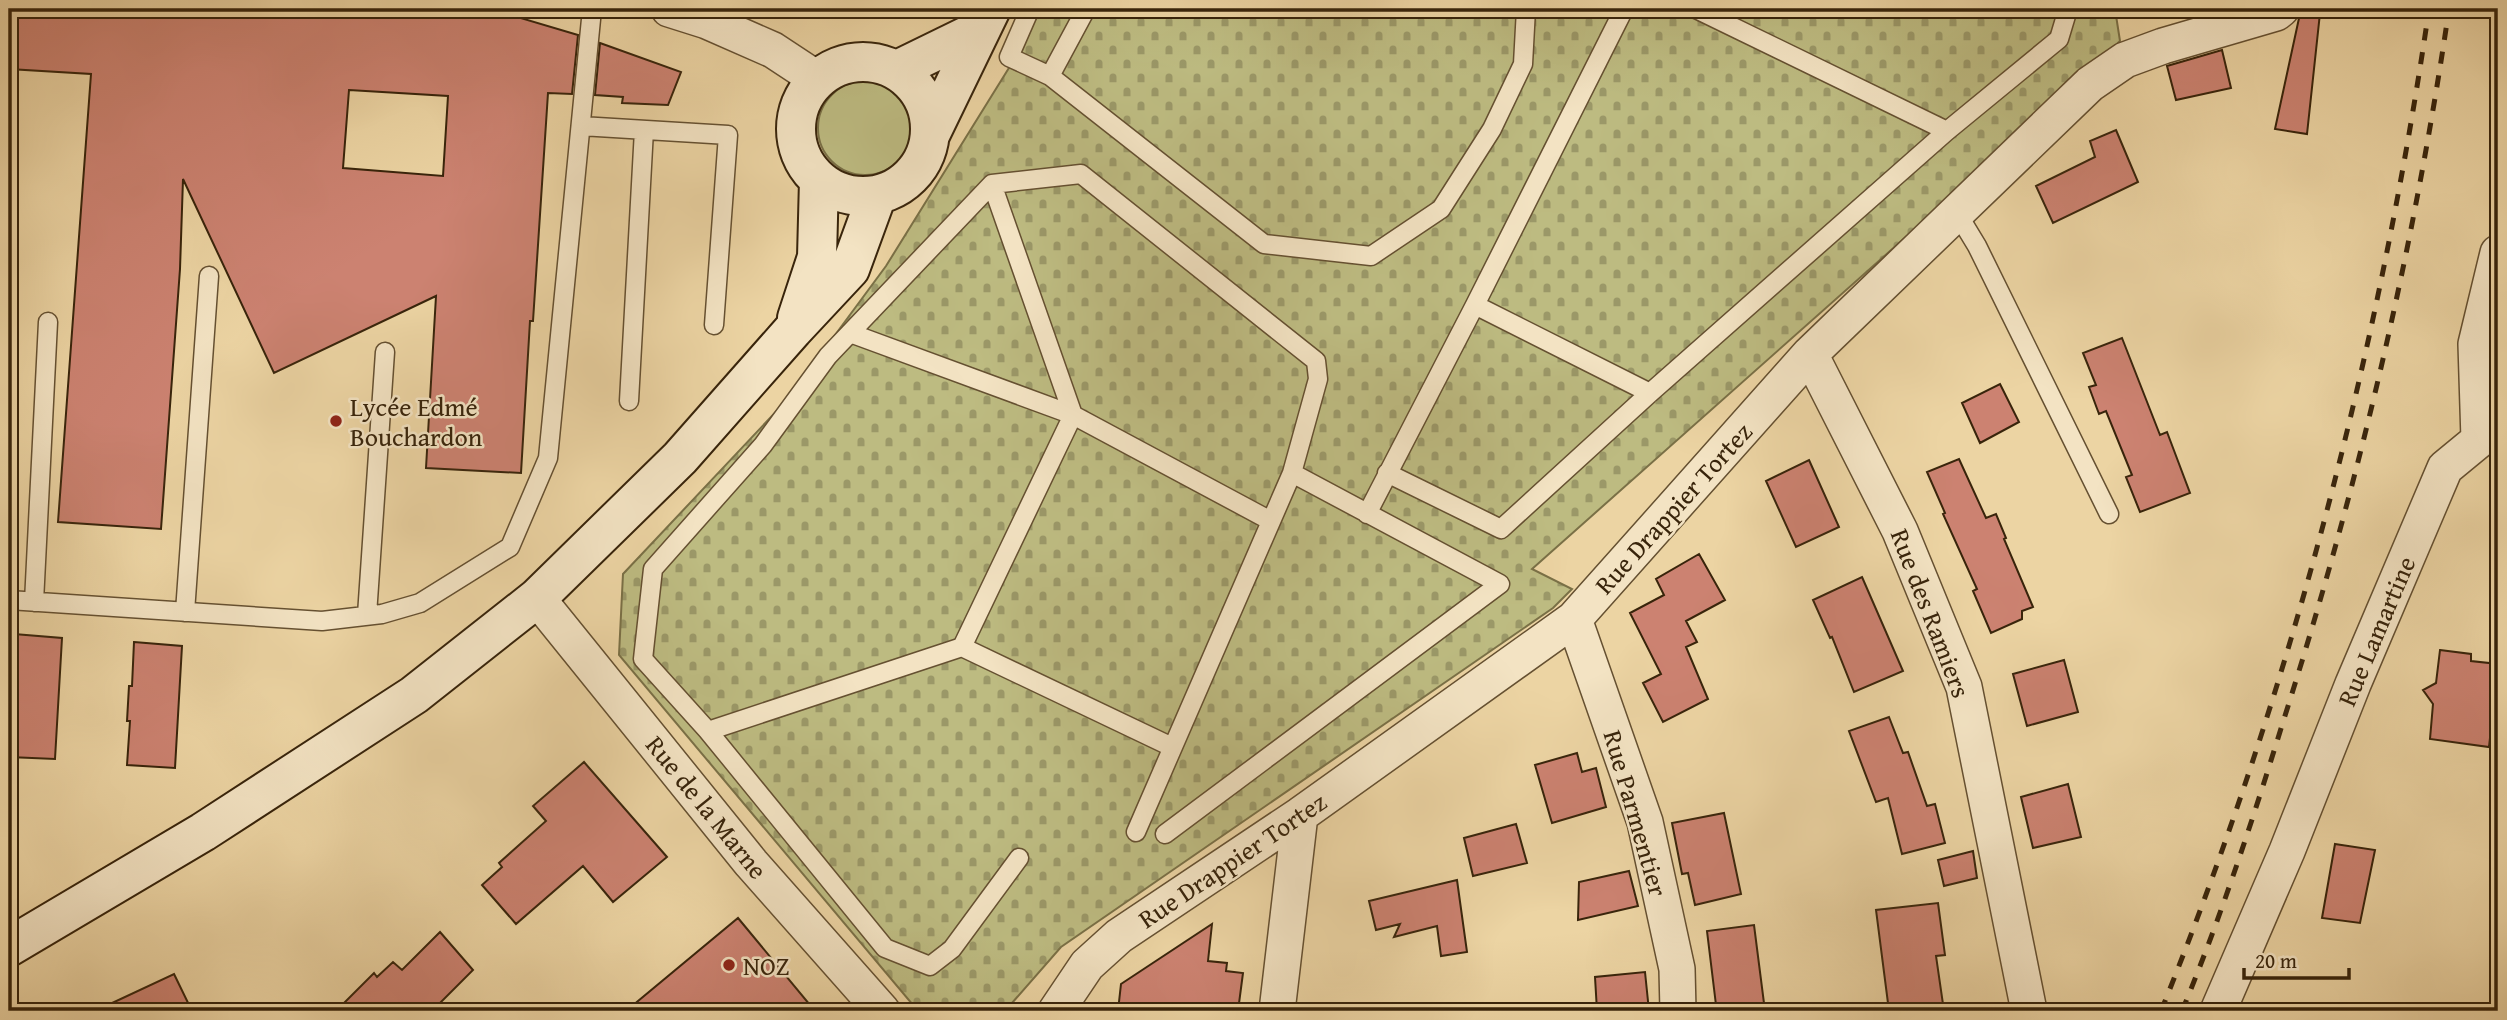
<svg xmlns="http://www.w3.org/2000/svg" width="2507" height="1020" font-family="'Gentium Book Plus',serif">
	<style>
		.green { fill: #bdbb81; stroke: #7a7046; stroke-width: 2 }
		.cemetery { fill: url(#cemetery-stones); stroke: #7a7046; stroke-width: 2 }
		.building { fill: #cc8271; stroke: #38240b; stroke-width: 2; fill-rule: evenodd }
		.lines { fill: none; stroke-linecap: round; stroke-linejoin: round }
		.lane-casing { stroke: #655031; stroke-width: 21 }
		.street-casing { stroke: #655031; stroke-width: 38 }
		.secondary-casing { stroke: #38240b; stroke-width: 42 }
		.lane { stroke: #f3e3c3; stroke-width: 18 }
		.street { stroke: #f3e3c3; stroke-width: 35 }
		.secondary { stroke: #f3e3c3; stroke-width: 38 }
		.rail { stroke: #38240b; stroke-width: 5; stroke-dasharray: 12 12; stroke-linecap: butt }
		.poi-dot { fill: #8f2418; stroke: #f3e3c3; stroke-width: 2.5 }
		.labels { text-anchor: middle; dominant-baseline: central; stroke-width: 5; stroke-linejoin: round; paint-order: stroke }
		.poi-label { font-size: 26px; fill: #38240b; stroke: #f3e3c3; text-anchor: start }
		.street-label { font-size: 26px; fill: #38240b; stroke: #f3e3c3 }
	</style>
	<defs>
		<pattern id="cemetery-stones" width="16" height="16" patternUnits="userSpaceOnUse" patternTransform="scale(1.75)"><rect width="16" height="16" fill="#bdbb81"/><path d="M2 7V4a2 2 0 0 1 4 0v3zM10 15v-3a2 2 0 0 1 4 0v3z" fill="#9b9868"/></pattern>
	</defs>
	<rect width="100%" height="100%" fill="#ecd4a3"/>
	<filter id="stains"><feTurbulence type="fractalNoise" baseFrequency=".00286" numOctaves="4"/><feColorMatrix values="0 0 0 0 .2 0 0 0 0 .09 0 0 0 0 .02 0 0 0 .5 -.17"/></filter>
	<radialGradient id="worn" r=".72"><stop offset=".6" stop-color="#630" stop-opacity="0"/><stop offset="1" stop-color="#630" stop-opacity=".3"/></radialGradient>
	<path class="green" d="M818 128a47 47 0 1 1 94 0a47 47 0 1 1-94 0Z"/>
	<path class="cemetery" d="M1040,9H2115L2120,41L1979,172L1532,569L1572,589L1553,608L1061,947L1005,1011H918L619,655L623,574L787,400L886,266L1012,63Z"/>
	<path class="building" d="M9,9H490L578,35L572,94L548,93L533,321H530L521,473L426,468L436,296L274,373L183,179L180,269L161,529L58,522L91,74L9,69ZM349,90L448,96L443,176L343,168Z
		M2301,9L2320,13L2307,134L2275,129Z
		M600,43L681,72L668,105L622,103L623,97L595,95Z
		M2222,50L2231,88L2176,100L2167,66Z
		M2116,130L2138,182L2053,223L2036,186L2095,157L2090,141Z
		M2122,338L2160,435L2167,432L2190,493L2140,512L2126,477L2132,475L2106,411L2099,414L2089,387L2096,385L2083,353Z
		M2000,384L2019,422L1980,443L1962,403Z
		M1959,459L1986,518L1996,514L2006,538L2004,539L2033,607L2022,611V619L1991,633L1973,591L1977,589L1943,514L1945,513L1927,472Z
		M1809,460L1839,527L1796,547L1766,481Z
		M1699,554L1725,600L1686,621L1697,642L1686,647L1708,699L1663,722L1643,683L1661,674L1630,613L1664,595L1656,579Z
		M1862,577L1903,671L1854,692L1832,637L1830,638L1813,600Z
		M14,634L62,638L55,759L9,757V677L12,678Z
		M134,642L182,646L175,768L127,765L130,721H127L129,686H132Z
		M2440,650L2471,654V661L2498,664L2489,747L2430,739L2433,704L2423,690L2436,683Z
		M2064,660L2078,712L2027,726L2013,674Z
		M1889,717L1903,753L1908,752L1927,806L1935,804L1945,843L1902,854L1888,798L1876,802L1849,731Z
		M1577,753L1582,772L1596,768L1606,807L1552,823L1535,765Z
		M584,762L667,857L613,902L583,866L516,924L482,885L502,867L499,863L546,821L533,806Z
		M2068,784L2081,837L2033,848L2021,797Z
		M1724,813L1741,894L1695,905L1688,873L1682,874L1672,823Z
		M1516,824L1527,863L1473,876L1464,838Z
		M2335,844L2375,850L2360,923L2322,918Z
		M1973,851L1977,878L1944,886L1938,860Z
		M1629,871L1638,906L1578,920L1579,882Z
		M1457,880L1467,952L1441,956L1437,926L1394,937L1400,924L1376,930L1369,901Z
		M1938,903L1945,955L1936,956L1944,1011H1889L1876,910Z
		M738,918L815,1011H626Z
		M1212,924L1208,961L1227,963L1226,971L1243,973L1238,1011H1118L1121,984Z
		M1754,925L1765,1011H1733L1732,1003L1716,1005L1707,931Z
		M440,932L473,970L432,1011H336L374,973L377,977L393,962L402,970Z
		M1645,972L1649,1011H1597L1595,977Z
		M174,974L192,1011H95Z"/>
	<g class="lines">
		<defs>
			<path id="lane" d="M1030,9L1009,57L1050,76
				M1086,9L1050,76L1264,244L1371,256L1441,209L1492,129L1523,64L1526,9
				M1696,9L1947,131
				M581,126L728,135L714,325
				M1957,213L1977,246L2109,514
				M1475,305L1650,393
				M850,333L1073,415L1271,521
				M629,401L644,130
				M1387,473L1501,529L1650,393L1947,131L2059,39L2068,9
				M1367,514L1475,305L1624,9
				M9,600L322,621L382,614L420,603L510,547L548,458L592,9
				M34,602L48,322
				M185,612L209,276
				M367,615L385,352
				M962,647L1073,415L992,184
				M708,731L885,948L930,966L952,949L1019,858
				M1172,747L962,647L708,731L643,659L653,569L763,445L828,356L992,184L1081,174L1316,361L1318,379L1292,473
				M1136,832L1292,473L1500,584L1165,834"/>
			<path id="street" d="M669,9L707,21L773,50L817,79
				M1810,354L1900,531L1964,687L2029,1011
				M537,598L751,863L882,1011
				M1574,619L1645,822L1677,969L1678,1011
				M1056,1011L1087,965L1119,936L1300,815L1574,619L1810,354L2090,84L2125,60L2163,46L2276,13L2281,9
				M1277,1011L1300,815
				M2218,1011L2287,851L2353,684L2445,468L2479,440L2476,344L2498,253"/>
			<path id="secondary" d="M796 129a67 67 0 1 1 134 0a67 67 0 1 1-134 0Z
				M897,70L981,29
				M930,135L991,9
				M797,318L817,257L819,180
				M9,947L203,832L414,695L537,598L680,458L793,330L850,269L877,195"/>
		</defs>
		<use href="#lane" class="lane-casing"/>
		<use href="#street" class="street-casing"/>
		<use href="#secondary" class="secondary-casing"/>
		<use href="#lane" class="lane"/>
		<use href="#street" class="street"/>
		<use href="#secondary" class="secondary"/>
		<path class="rail" d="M2161,1011C2291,690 2379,351 2429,9
			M2182,1011C2221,917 2253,819 2283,722C2358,487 2413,254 2449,9"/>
	</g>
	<g class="poi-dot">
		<circle cx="336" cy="421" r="7"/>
		<circle cx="729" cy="965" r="7"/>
	</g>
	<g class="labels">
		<g class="poi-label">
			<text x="350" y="406">Lycée Edmé<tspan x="350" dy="30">Bouchardon</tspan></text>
			<text x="743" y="965">NOZ</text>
		</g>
		<g class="street-label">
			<text transform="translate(1673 508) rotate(-48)">Rue Drappier Tortez</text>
			<text transform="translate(1931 613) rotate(69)">Rue des Ramiers</text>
			<text transform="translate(2376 631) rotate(-67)">Rue Lamartine</text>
			<text transform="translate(707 807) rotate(51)">Rue de la Marne</text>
			<text transform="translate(1636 813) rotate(74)">Rue Parmentier</text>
			<text transform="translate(1232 860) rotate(-34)">Rue Drappier Tortez</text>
		</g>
	</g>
	<rect width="2507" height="1020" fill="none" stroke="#ecd4a3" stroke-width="35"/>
	<rect x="10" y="10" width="2486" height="999" fill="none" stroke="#38240b" stroke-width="3.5"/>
	<rect x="18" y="18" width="2472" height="985" fill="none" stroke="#38240b" stroke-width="2"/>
	<path d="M2244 968v10h105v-10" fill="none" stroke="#38240b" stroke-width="3.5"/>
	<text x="2255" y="968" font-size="21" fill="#38240b" stroke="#f3e3c3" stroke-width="5" paint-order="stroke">20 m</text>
	<rect width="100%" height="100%" filter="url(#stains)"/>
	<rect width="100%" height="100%" fill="url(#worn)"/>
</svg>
